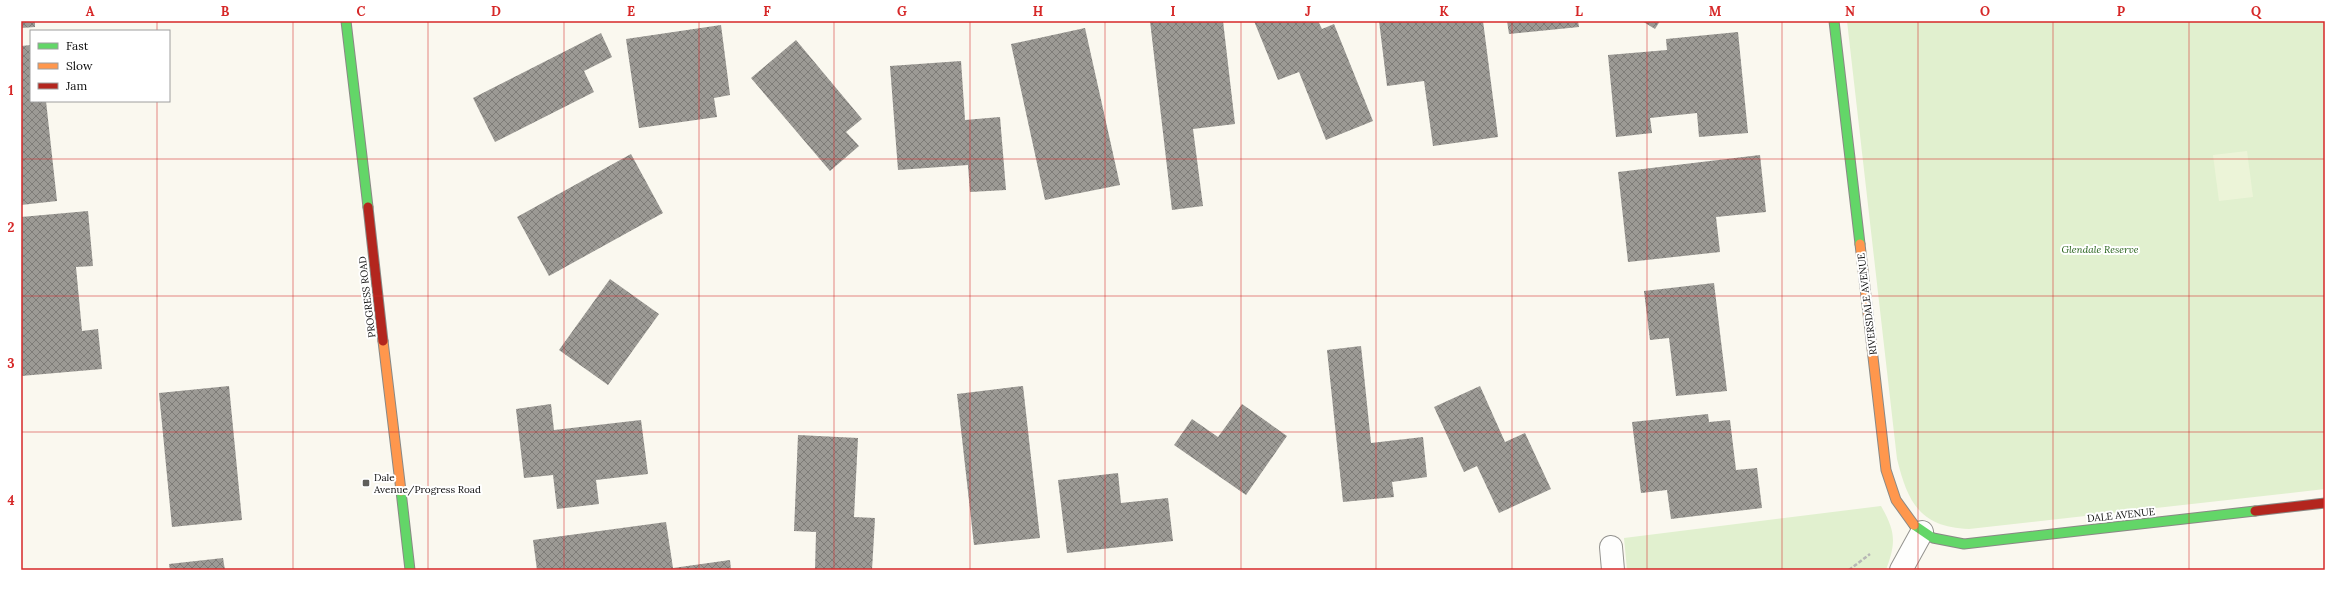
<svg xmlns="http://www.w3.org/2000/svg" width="2346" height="591" font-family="Lora,serif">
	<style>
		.park { fill: #e1f0cf }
		.pitch { fill: #ecf4d8 }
		.building { fill: url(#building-cross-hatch) }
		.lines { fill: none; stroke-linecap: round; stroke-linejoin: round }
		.street-casing { stroke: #93928e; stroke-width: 24 }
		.fast-casing { stroke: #8a8985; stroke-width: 11 }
		.slow-casing { stroke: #8a8985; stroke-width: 11 }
		.jam-casing { stroke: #8a8985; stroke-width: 11 }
		.path { stroke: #b7b7b5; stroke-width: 2.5; stroke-dasharray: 4 2; stroke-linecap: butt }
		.street { stroke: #fefefd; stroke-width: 22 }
		.fast { stroke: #63d668; stroke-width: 9 }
		.slow { stroke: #ff974d; stroke-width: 9 }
		.jam { stroke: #b3261e; stroke-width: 9 }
		.grid { fill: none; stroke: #d62828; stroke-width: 1; stroke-opacity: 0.55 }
		.poi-dot { fill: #5f5f5b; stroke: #fff; stroke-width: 1.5 }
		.labels { text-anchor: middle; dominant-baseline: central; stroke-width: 4; stroke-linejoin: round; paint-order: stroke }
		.park-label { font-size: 10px; font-style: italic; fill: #28631c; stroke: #fff }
		.street-label { font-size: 10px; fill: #0c0c0c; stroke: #fff }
		.poi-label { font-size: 10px; fill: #0c0c0c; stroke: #fff; text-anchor: start }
		.neatline { fill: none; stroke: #d62828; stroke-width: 1.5 }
		.grid-label { font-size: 13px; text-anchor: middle; font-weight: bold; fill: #d62828 }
	</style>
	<defs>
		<pattern id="building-cross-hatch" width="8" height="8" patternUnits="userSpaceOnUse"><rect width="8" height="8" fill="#9c9a95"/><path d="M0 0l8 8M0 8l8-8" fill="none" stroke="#7e7c78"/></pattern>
	</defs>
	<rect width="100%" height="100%" fill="#faf8ef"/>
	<path class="park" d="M1847,21H2325V489L1969,529C1920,527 1908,503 1897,459Z
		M1881,506C1896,532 1896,543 1886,570H1627L1624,538Z"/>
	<path class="pitch" d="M2247,151L2253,197L2219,201L2213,155Z"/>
	<path class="building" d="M21,21H35V27L21,28Z
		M1150,21H1223L1235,124L1193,129L1203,206L1172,210Z
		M1254,21H1318L1322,29L1334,24L1373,121L1326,140L1299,72L1278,80Z
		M1379,21H1483L1498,137L1433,146L1424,81L1387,86Z
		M1507,21H1578L1579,27L1509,34Z
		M1642,21H1660L1655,29Z
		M721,25L730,95L714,98L717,117L639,128L626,39Z
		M1085,28L1120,185L1045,200L1011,44Z
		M1738,32L1748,133L1699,137L1697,113L1650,118L1652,133L1616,137L1608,55L1667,50L1666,39Z
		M601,33L612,57L584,71L594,92L495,142L473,98Z
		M796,40L862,119L846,132L859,146L830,171L751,78Z
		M31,45V101H46L57,201L21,205V46Z
		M961,61L965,120L1000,117L1006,190L970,192L968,165L898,170L890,66Z
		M631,154L663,213L549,276L517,217Z
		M1760,155L1766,212L1716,217L1720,252L1628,262L1618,172Z
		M88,211L93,266L76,267L82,331L98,329L102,369L21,376V217Z
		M610,279L659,314L608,385L559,350Z
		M1714,283L1727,391L1676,396L1669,338L1650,340L1644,291Z
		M1361,346L1371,443L1423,437L1427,477L1392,482L1394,497L1343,502L1327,350Z
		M229,386L242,520L172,527L159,393Z
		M1023,386L1040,538L974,545L957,394Z
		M1480,386L1505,442L1525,433L1551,489L1499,513L1477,466L1464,472L1434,407Z
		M551,404L554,430L641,420L648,474L596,480L599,504L557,509L553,475L524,478L516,409Z
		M1242,404L1287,436L1246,495L1174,445L1192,419L1218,437Z
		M1708,414L1709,422L1730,420L1736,470L1757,468L1762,508L1671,519L1667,490L1641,493L1632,422Z
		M798,435L858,438L854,517L875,518L872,570H815L816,532L794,531Z
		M1118,473L1121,503L1168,498L1173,541L1067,553L1058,480Z
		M666,522L673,568L730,560L731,570H537L533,540Z
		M223,558L225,570H170L169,564Z"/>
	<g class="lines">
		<defs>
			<path id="street" d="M1611,547L1613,570
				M1901,570L1922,532"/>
			<path id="fast" d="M346,21L368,207
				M1834,21L1860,244
				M401,491L410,570
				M1914,525L1933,538L1964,544L2255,511"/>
			<path id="slow" d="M1860,244L1886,470L1896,500L1914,525
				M383,341L401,491"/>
			<path id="jam" d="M368,207L383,341
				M2255,511L2325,503"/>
		</defs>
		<use href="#street" class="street-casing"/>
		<use href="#fast" class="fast-casing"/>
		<use href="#slow" class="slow-casing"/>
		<use href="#jam" class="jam-casing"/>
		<path class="path" d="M1849,570L1870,554"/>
		<use href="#street" class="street"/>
		<use href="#fast" class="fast"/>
		<use href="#slow" class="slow"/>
		<use href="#jam" class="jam"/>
	</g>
	<path class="grid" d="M157,21V31M293,21V570M428,21V570M564,21V570M699,21V570M834,21V570M970,21V570M1105,21V570M1241,21V570M1376,21V570M1512,21V570M1647,21V570M1782,21V570M1918,21V570M2053,21V570M2189,21V570M157,101V570M21,159H2325M21,296H2325M21,432H2325"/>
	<rect class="poi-dot" x="362" y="479" width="8" height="8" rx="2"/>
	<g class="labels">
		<g class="park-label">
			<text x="2100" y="249">Glendale Reserve</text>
		</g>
		<g class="street-label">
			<text transform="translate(367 297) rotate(-97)">PROGRESS ROAD</text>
			<text transform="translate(1867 304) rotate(-97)">RIVERSDALE AVENUE</text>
			<text transform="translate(2121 515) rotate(-6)">DALE AVENUE</text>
		</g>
		<g class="poi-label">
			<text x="374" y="477">Dale<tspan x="374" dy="12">Avenue/Progress Road</tspan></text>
		</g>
	</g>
	<rect width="2346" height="591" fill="none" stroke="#ffffff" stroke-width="44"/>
	<rect x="30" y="30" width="140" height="72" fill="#ffffff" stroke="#9e9e9e"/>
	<rect x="38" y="43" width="20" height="6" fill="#63d668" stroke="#9e9e9e"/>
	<text x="66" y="50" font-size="12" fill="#0c0c0c">Fast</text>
	<rect x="38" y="63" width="20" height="6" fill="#ff974d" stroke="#9e9e9e"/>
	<text x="66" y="70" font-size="12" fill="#0c0c0c">Slow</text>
	<rect x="38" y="83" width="20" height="6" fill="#b3261e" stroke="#9e9e9e"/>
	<text x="66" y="90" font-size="12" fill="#0c0c0c">Jam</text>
	<rect x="22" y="22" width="2302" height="547" class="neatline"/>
	<g class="grid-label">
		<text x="90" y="16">A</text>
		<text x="225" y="16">B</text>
		<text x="361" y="16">C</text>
		<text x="496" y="16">D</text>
		<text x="631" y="16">E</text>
		<text x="767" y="16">F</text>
		<text x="902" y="16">G</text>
		<text x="1038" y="16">H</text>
		<text x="1173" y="16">I</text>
		<text x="1308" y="16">J</text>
		<text x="1444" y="16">K</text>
		<text x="1579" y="16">L</text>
		<text x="1715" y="16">M</text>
		<text x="1850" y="16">N</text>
		<text x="1985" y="16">O</text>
		<text x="2121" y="16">P</text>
		<text x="2256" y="16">Q</text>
		<text x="11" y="95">1</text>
		<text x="11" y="232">2</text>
		<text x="11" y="368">3</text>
		<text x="11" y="505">4</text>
	</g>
</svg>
